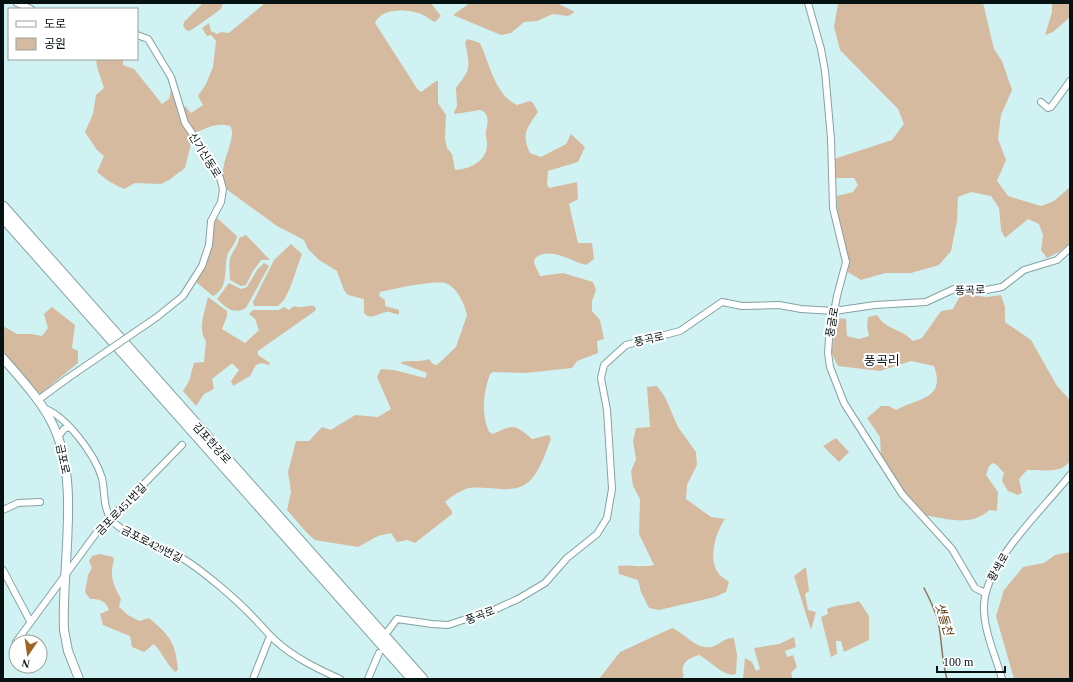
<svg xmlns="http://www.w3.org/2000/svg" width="1073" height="682" font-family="'Times New Roman','Noto Sans KR',serif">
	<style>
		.green { fill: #d6ba9f }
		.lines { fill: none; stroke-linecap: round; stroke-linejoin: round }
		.stream { stroke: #8c745a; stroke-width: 1.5 }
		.minor-casing { stroke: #83a2a3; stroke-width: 8 }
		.major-casing { stroke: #83a2a3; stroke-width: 10 }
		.highway-casing { stroke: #83a2a3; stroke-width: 11 }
		.minor { stroke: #fff; stroke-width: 6 }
		.major { stroke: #fff; stroke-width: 8 }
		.highway { stroke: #fff; stroke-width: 9 }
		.minor-bridge-casing { stroke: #83a2a3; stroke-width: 8; stroke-linecap: butt }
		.minor-bridge { stroke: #fff; stroke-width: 6 }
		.labels { text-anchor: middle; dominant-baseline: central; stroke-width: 4; stroke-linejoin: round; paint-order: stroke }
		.street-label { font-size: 11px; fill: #061111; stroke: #fff }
		.water-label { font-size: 12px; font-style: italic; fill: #5a3305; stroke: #fff }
		.quarter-label { font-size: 13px; fill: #061111; stroke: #fff }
	</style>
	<rect width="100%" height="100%" fill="#d1f2f3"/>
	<path class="green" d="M203,3H223L221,9L193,29L189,31L186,30L183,26L184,22Z
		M265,3H431L441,16L435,22C430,20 426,16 421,14C408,9 381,7 375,23L418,90L421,92L436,81H438V103L446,115L445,139L447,148L452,154L455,170C470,169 488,161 487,143C487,139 485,135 486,131C488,123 490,113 480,110L455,114L454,112L457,106L456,88C458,84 462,81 464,77C472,67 467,53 465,42L468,39L480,43C489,62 495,95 517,105L530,101L533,103L538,112C527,127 521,135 530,153L541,157L566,144L571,134L585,147L578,162L548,171L547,184L549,188L577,182L578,199L569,204L578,243H592L594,259L586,265C570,261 551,246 535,258L534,263L540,276L563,273L593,282L596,290L592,301V311L600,320L604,339L597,341L598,353L577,361L572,368L525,373L493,372L490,374C483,393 481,414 489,432L493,434C514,424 514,424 532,439L549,435L551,439C546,451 542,465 534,476C519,498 491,485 469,488C461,490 452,496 445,502L452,511V514L415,543L407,540L397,542L391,533L378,536L358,547L315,540L307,533L287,510L291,492L288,472L296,441H309L322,427L331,430C339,424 347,421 355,415L378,417L391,409L377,377L381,369L394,370L425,378L427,373L400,363C407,359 418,363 429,359L433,364L437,365L456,347L467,315C465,304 456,286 445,283C433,280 392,289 380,292L379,296L385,300V306L399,310V314C394,315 391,311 386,312C378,313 371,321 364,313V299L348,295L344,290L337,271L319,260L308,249L304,240L277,226L226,189C214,167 239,139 230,126C218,122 206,128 195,133L188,126L183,106L186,107L191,113L203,105L198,96L206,84L213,67L216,41L211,35L207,36L202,28L209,23L211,31L217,34L221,32L229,33Z
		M470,3H557L575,12L568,16L553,14L537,21L524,22L511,33L501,35L453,15Z
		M842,3H983L994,49L1002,61L1012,90L1001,115L998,139L1006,160L997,181L1008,196L1041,206L1054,201L1070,187V243L1059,252L1047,258L1041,250L1043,235L1039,224L1028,219L1005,238L1001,230L999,208L991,196L971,192L958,197L957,221L951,251L939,265L911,273H885L861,280L848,272C850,255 842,241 839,225C837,216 837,206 837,196L853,192L858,185L854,178H836L834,159L892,140L904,124L898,109L840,50L834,27L838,4Z
		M1052,3H1070V17L1053,32L1045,35L1052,12Z
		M96,59H133L123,60V65L134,69L162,104L169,99L172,85L181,119L192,140L185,168L169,180L161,184L135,183L124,189L110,182L97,172L104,156L97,150L85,132L93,114L96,95L104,88L97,67Z
		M217,218L237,236C236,244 229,249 227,256C224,270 229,288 213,296L196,282L209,249L214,224Z
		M246,235L270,260H261L253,271L246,285L241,286L230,280C230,273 228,263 231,256C234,249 238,246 239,238Z
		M291,244L302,254L290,288L284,300L278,306H254L253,302L274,260Z
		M264,263L269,266L246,308C234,315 226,308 217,299L229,283L241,289L247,287L257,270Z
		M961,294L987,297L1001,295L1005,307V322L1031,340L1057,386L1070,400V461C1060,475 1041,469 1027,470L1019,479L1022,493L1018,495L1008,491L1002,481L1004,473L997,465L993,463L989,466L986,475L998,492L997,511L989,510C971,528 945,518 923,515L904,493L881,459L880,437L867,418L881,406H889L896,410C919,398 946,399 934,366L911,361L880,371L838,366L831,352L838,318L846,319L847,336L859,339L869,336L867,326L868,317L877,315C887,331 899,327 913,341L922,338L941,311L953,309Z
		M208,297L227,311V316L222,329L245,343L259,330L255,319L249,314L253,310H279L284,307L289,310L294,306C301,309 306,305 314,306L316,309L315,311L258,351V355L270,363L269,365L262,363L256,365L250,376L233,386L231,381L239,370L233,364H231L212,379L214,389L204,394L196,406L183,391L189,381L194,363L204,362L206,341C197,329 205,312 208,297Z
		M52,307L75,325L72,348L78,351V363L40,394L23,378L3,353V326L17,334H31L42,336L48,328L44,314Z
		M657,386L665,397L678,427L696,452L697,465L687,485L686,499L711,517L725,519C716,532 707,559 719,574C721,577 726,579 729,582L726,592L715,597L659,610L649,608L641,592L638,580L619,574L618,566C630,564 642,568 654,565L639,534L640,499L633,486L631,471L636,459L633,441L636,428L650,427L647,387Z
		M836,438L849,452L839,462L823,446Z
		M1070,552V679H1014L996,616L1004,590L1023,567L1044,563L1055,555Z
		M100,554L113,557C115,563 112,565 112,570C111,581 116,590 121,599L119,607L128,615L139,621L149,618C170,636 175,641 178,669L176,672C170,669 160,650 154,644L144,652L132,647L130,636L103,625L100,614L109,610C106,601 100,599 90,599L85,592L88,575L92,568L89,561L92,556Z
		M806,567L809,591L805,594L808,610L816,612L811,630L794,576Z
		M859,601L869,616V640L844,652L841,641H836L837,654L831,657L821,617L828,614L827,609C833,605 850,605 859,601Z
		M672,628C685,633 696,650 711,647C720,645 724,637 734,638L737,655L736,674C726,679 708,659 699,655C688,658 679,664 684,676L681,679H599L620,652Z
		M794,637L796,647L785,651L787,657L793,655L797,667L791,673L793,679H743L745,658L752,662L756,671L760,669L754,648L779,644Z"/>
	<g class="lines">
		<path class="stream" d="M924,588C930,600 937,613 939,626C942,644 942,662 947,679"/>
		<defs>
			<path id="minor" d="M17,3L31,9
				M808,3L821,49L825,71L831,139L833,208L846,262L837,296L829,339L828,353L830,367L844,403L902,494L952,549L975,588L985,593
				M137,35L148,39L171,77L185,123L212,162L220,178L223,189L221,202L211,221L209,245L202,266L183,296L157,317
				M1041,102L1048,108L1051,107L1070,81
				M38,400L68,378
				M43,408C66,415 95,455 102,478C105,491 103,508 111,519C122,535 165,548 182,558C202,570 236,599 252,616C261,625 268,634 277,642C295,658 318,669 340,679
				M58,437L64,429L69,427
				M3,510L18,503L40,502
				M3,570L30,621
				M388,631L397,619L432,624L448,625L496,609L518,599L545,583L567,558L597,534L607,518L612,489L607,410L601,378L604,365L626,345L680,331L722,302L742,306L779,305L801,309L834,311L875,305L926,302L954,289L986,290L1002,287L1024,270L1057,260L1070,248
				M16,642L97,532L182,445
				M253,679L270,636
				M368,679L379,653
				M1002,679C996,657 985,634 984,611C981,565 1043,510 1070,475"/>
			<path id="major" d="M3,358C20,378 39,398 51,421C82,479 61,565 64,630L68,651L79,679"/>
			<path id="highway" d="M3,206L423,679
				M3,218L412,679"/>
		</defs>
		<use href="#minor" class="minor-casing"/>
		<use href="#major" class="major-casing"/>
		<use href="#highway" class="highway-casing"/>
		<use href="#minor" class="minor"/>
		<use href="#major" class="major"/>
		<use href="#highway" class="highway"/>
		<defs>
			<path id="minor-bridge" d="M68,378L157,317"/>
		</defs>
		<use href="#minor-bridge" class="minor-bridge-casing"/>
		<use href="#minor-bridge" class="minor-bridge"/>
	</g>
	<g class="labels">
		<g class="street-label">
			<text transform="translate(205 155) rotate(58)">신기신동로</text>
			<text transform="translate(970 290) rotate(-2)">풍곡로</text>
			<text transform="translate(832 322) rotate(-80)">풍굴로</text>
			<text transform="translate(649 339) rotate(-13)">풍곡로</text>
			<text transform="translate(212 443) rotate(48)">김포한강로</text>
			<text transform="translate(63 459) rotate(78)">금포로</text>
			<text transform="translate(121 509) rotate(-46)">금포로451번길</text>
			<text transform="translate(152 544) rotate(27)">금포로429번길</text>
			<text transform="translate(998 567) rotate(-60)">황색로</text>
			<text transform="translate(480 615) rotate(-21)">풍곡로</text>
		</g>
		<g class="water-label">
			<text transform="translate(944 619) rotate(73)">샛돌천</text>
		</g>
		<g class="quarter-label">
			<text x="882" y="360">풍곡리</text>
		</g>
	</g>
	<rect width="1073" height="682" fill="none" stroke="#061111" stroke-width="8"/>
	<rect x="8" y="8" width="130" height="52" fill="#ffffff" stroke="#9ba0a0"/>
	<rect x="16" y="21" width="20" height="6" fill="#ffffff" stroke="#9ba0a0"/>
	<text x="44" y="28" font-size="12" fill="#061111">도로</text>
	<rect x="16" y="38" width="20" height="12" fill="#d6ba9f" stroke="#9ba0a0"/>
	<text x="44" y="48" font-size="12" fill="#061111">공원</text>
	<g transform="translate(28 654) rotate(193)"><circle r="19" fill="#ffffff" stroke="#9ba0a0"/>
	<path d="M0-3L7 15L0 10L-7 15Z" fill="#9e6424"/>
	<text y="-6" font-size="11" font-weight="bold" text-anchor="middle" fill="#061111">N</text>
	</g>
	<path d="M937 666v6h68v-6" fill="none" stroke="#061111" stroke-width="2"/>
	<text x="943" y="666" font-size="12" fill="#061111" stroke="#ffffff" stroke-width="3" paint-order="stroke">100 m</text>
</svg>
